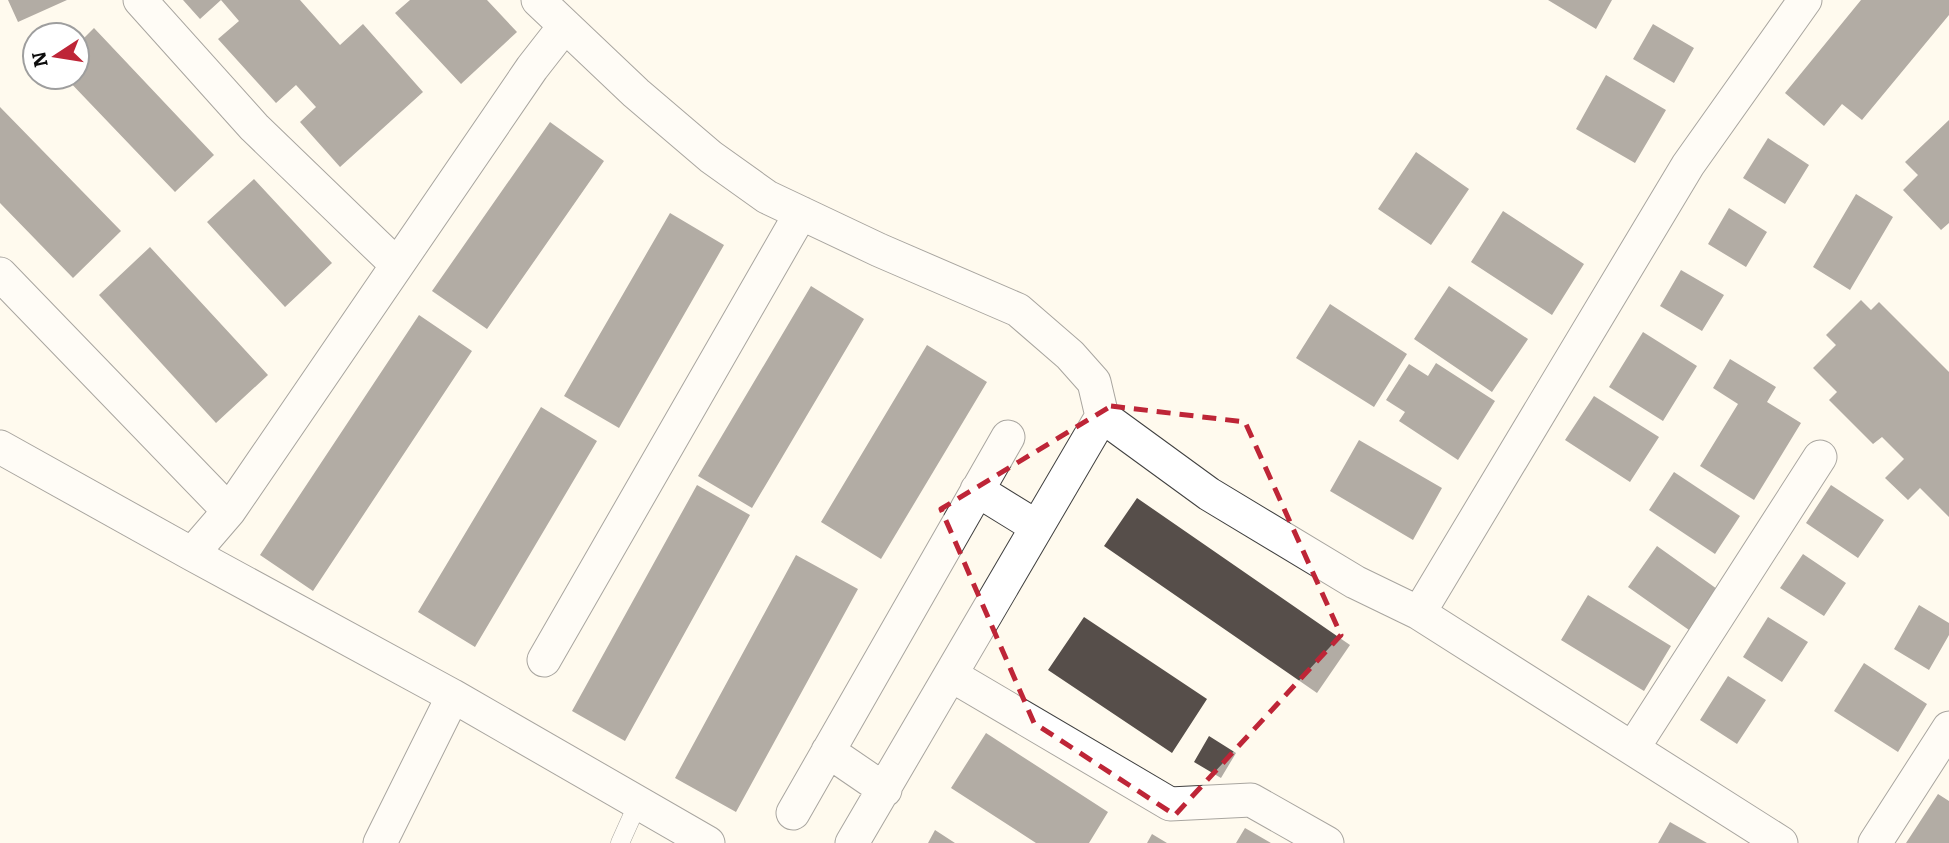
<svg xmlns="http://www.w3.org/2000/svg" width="1949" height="843" font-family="Literata,serif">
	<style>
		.building { fill: #564e4a }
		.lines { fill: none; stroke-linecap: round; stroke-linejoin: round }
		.service-casing { stroke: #404040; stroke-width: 19 }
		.minor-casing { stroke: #404040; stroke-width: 35 }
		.service { stroke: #fff; stroke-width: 18 }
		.minor { stroke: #fff; stroke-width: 33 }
		.marked { fill: none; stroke: #be2537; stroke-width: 5; stroke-dasharray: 14 9; stroke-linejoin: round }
	</style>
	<rect width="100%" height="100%" fill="#fffaee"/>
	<path class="building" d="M8,0H67L18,22Z
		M183,0H221L200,19Z
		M221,0H300L340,45L363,24L423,92L340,167L300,122L316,107L296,85L276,103L218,39L239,21Z
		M410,0H487L517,32L461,84L395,13Z
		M1548,0H1612L1596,29Z
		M1861,0H1949V15L1862,120L1842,104L1824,126L1785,93Z
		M1653,24L1694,48L1674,83L1633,59Z
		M94,28L214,155L175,192L65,77H77V45Z
		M1606,75L1666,110L1635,163L1576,129Z
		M0,107L121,231L73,278L0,203Z
		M1949,120V223L1941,230L1903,190L1918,175L1905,162Z
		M550,122L604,161L487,329L432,291Z
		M1768,138L1809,165L1785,204L1743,178Z
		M1416,152L1469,189L1431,245L1378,209Z
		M254,179L332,263L285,307L207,222Z
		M1856,194L1893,217L1850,290L1813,267Z
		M1729,208L1767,232L1746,267L1708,244Z
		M1503,211L1584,264L1552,315L1471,262Z
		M670,213L724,245L619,428L564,396Z
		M150,247L268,375L216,423L99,295Z
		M1681,270L1724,295L1702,331L1660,306Z
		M811,286L864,319L752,508L698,476Z
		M1449,286L1528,339L1492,392L1414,339Z
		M1861,300L1871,310L1879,302L1949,372V517L1920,488L1908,500L1885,478L1904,459L1882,437L1873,444L1829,400L1837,392L1813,368L1836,345L1826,335Z
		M1330,304L1407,354L1374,407L1296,358Z
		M419,315L472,351L313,591L260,555Z
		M1643,332L1697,366L1663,421L1609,387Z
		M927,345L987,382L881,559L821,522Z
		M1730,359L1776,387L1767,402L1801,423L1754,500L1700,466L1738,404L1713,388Z
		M1436,363L1495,401L1458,460L1399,421L1405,412L1386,400L1409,364L1428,376Z
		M1594,396L1659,437L1630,482L1565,440Z
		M541,407L597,441L475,647L418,612Z
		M1359,440L1442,488L1413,540L1330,491Z
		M1674,472L1740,516L1715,554L1649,510Z
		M697,485L750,515L625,741L572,711Z
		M1831,485L1884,520L1858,558L1806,523Z
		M1137,498L1350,645L1317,693L1104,546Z
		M1657,546L1717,589L1689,630L1628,587Z
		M1803,554L1846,583L1824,616L1780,588Z
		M796,555L858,589L736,812L675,778Z
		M1588,595L1671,646L1644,691L1561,640Z
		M1919,605L1949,623V635L1929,670L1894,649Z
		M1084,617L1207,699L1172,753L1048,670Z
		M1768,617L1808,642L1782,682L1743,657Z
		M1864,663L1927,704L1898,752L1834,711Z
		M1728,676L1766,700L1737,744L1700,720Z
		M986,733L1108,812L1089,843H1036L951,788Z
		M1209,736L1236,753L1221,778L1194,762Z
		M1938,794L1949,801V843H1906Z
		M1670,822L1707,843H1658Z
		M1245,828L1271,843H1236Z
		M935,830L955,843H928Z
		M1152,834L1167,843H1147Z"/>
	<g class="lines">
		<defs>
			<path id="service" d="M620,843L638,803"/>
			<path id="minor" d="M140,0L254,127L397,265
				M538,0L636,93L711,157L767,197L879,250L1018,310L1070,355L1094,382L1102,416L1209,494L1355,582L1419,613
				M0,274L229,511
				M0,447L192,554L453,696L708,843
				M977,490L1037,527
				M192,554L229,511L532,68L564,27
				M544,660L801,213
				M951,675L1170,804L1251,800L1327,843
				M1633,748L1820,457
				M828,751L885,790
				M793,813L1008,437
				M380,843L453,696
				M852,843L1102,416
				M1781,843L1419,613L1688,165L1805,0
				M1875,843L1949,728"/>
		</defs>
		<use href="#service" class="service-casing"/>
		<use href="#minor" class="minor-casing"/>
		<use href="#service" class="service"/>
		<use href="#minor" class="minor"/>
	</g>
	<path d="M0 0H1949V843H0ZM1111,406L1245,422L1341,635L1175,815L1034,723L941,509Z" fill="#fffaee" fill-opacity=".55" fill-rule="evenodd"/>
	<path class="marked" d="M1111,406L1245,422L1341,635L1175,815L1034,723L941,509Z"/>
	<g transform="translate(56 56) rotate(258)"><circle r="33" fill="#ffffff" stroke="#9e9e9e" stroke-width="2"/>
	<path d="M0-5L12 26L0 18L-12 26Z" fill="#be2537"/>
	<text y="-10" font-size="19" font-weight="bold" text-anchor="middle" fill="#0d0d0d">N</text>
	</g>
</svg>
